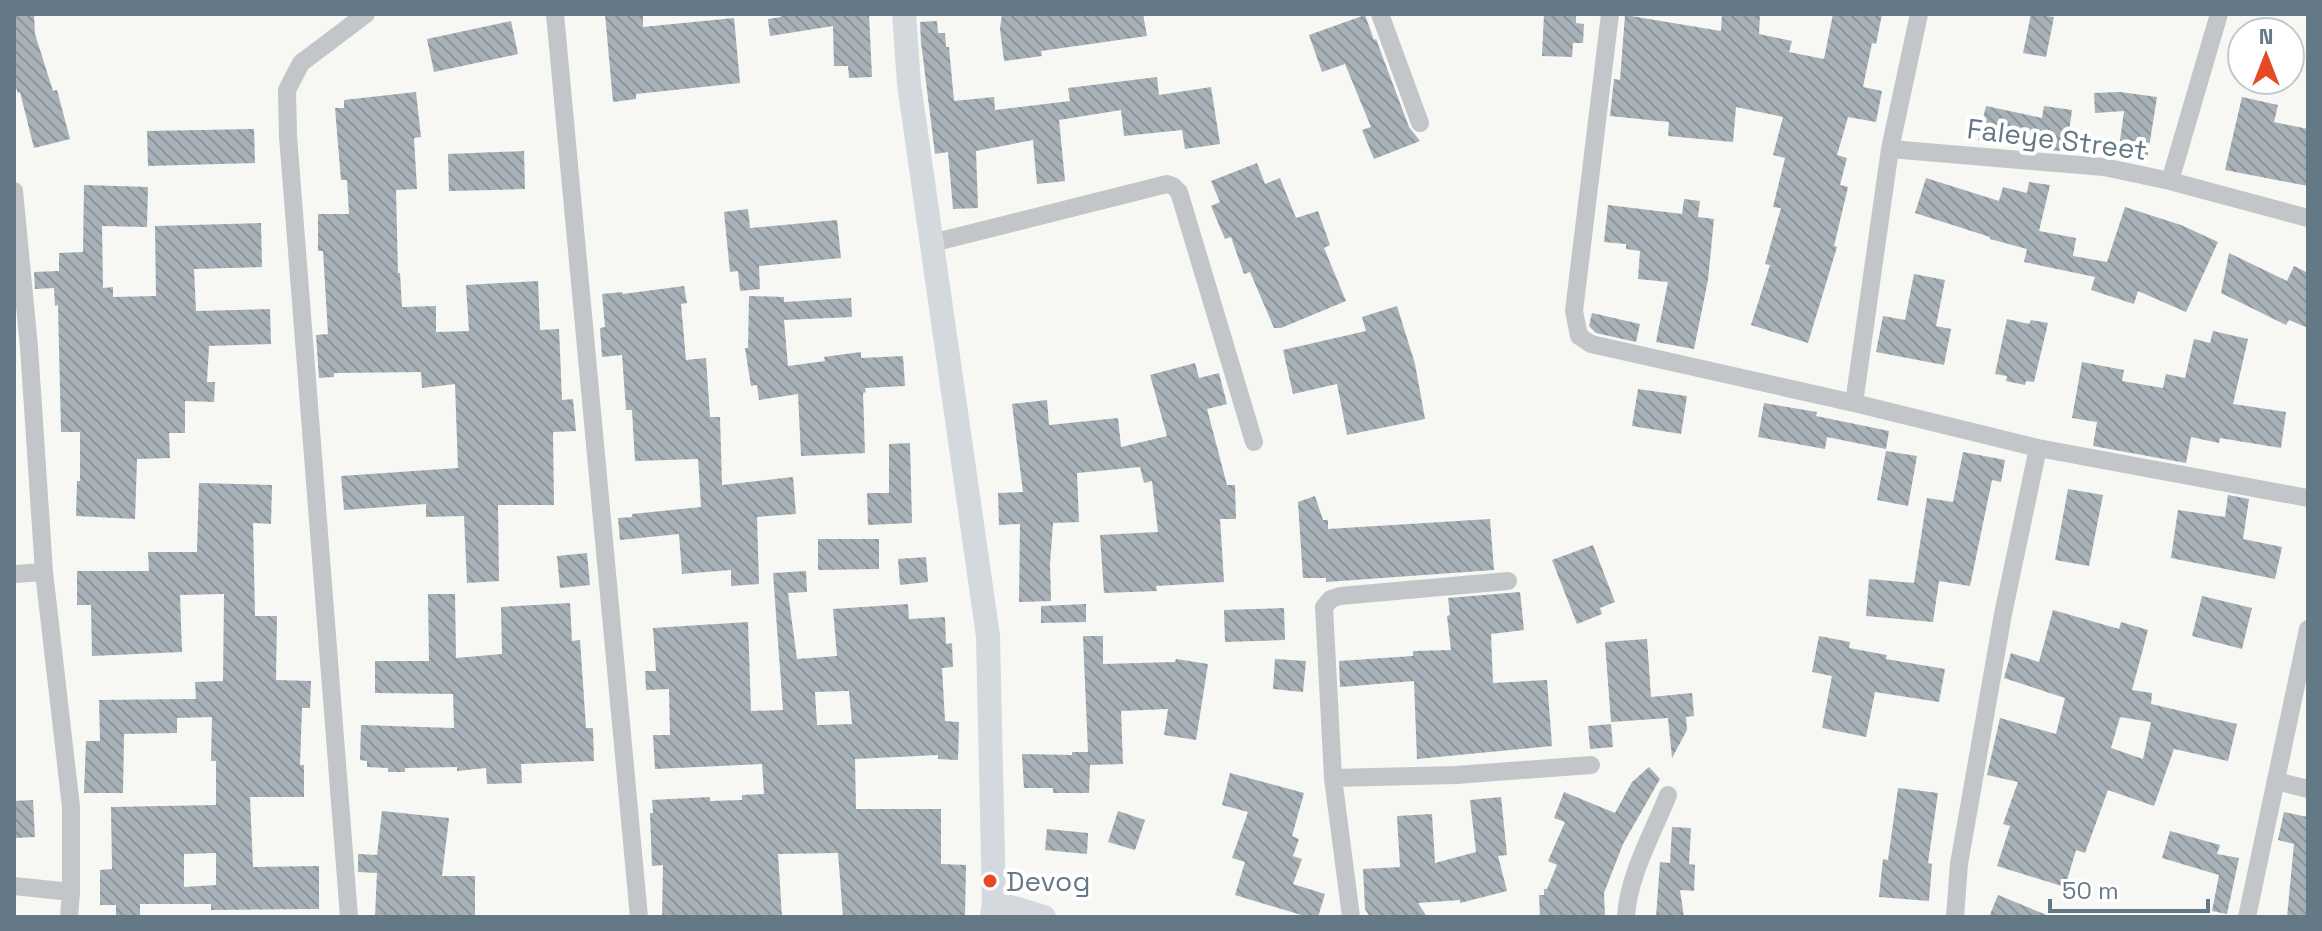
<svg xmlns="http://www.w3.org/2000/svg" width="2322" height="931" font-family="'Space Grotesk',sans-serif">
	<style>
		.building { fill: url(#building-back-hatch); fill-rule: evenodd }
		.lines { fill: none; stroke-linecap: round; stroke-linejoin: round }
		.street { stroke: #c2c6c9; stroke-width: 18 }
		.secondary { stroke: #d4d9dd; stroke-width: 24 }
		.poi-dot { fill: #e64a24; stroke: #fff; stroke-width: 3 }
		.labels { text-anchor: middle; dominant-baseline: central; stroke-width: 8; stroke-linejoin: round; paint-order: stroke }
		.street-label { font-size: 28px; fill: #657885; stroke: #fff }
		.poi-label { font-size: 28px; fill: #657885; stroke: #fff; text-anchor: start }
	</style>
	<defs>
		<pattern id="building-back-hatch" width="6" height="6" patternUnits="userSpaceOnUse" patternTransform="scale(2)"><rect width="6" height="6" fill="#a8b1b7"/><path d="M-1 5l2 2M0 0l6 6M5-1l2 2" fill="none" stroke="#8c959a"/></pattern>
	</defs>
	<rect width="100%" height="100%" fill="#f7f7f4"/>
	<path class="building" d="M14,14H34L35,34L53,91L57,90L70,139L34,148L20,92L18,93L14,82Z
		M605,14H643V27L734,18L740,83L636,94V99L613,102Z
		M780,14H869L872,77L849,78L848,66H834L833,26L770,36L768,19L781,17Z
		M1002,14H1143L1147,36L1041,51L1042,56L1004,61L1000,29Z
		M1544,14H1576V23L1584,24L1583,43H1573L1572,57L1542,56Z
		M1722,14H1760L1759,34L1792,41L1789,52L1824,59L1833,14H1882L1876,44L1872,43L1863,87L1882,91L1876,122L1848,117L1837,155L1847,158L1840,185L1848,187L1834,246L1837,247L1808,343L1751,325L1770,265L1765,264L1781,208L1773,207L1785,158L1773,155L1783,117L1736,107L1733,142L1668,136L1669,122L1610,116L1614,79L1620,80L1625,15L1721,31Z
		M2031,14L2054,17L2046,57L2023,53Z
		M1365,15L1374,40L1376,39L1409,127L1420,141L1374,159L1362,130L1371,127L1345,64L1322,72L1309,35Z
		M511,21L518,54L434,72L427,39Z
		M937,21L938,33H945L946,47H949L954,101L994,97L995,110L1070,101L1068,88L1157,77L1159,95L1211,87L1220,144L1185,149L1182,130L1124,136L1121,110L1059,120L1065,181L1037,184L1033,140L976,151L978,208L953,209L948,152L935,154L921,42L920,22Z
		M416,92L421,137L414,138L417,189L396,190L398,273H400L402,307L436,306V332L469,331L466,285L538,281L540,330L559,329L562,400L573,399L576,431L553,432L554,505H498L499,581L467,583L464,516L426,517V504L344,510L341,476L458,468L455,384L422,388L421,372L334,373V377L319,378L316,335L328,334L323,251H318V214H349L347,180H341L335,108H344V100Z
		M2120,92L2157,97L2147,160L2118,155L2124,111L2095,113L2094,93Z
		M2242,97L2278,105L2274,122L2308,129V186L2225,170Z
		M1986,106L2042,118L2044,106L2072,110L2069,132L2063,131L2060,151L2037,149L2038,146L1998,138L1997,143L1978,140Z
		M254,129L255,163L148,166L147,131Z
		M524,151L525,189L449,191L448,154Z
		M1257,163L1265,184L1280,178L1296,218L1318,211L1330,245L1324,248L1346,301L1281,328H1274L1250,272L1244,274L1231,237L1225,239L1211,206L1220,202L1211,181Z
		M1926,178L1999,201L2003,187L2027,193L2029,182L2050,185L2039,231L2076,238L2073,256L2107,262L2125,207L2181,225L2218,242L2186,312L2138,291L2134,304L2091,290L2095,277L2024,262L2027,249L1990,239V237L1915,213Z
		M84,185L148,187L147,227L102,226L103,288L113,287V297L156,296L155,226L261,223L262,267L194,269L196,311L270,309L271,344L209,346L207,382H215L214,402L185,401V433H169L170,458L137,459L135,519L76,516L77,481H80V432H61L58,305L55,306L54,288L35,289L34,272L59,271V253L83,252Z
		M1684,199L1700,201L1698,217L1714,219L1708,280L1694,349L1656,342L1668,282L1638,279L1640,251L1626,249V244L1604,242L1608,205L1682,214Z
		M748,209L750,228L837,220L841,258L759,266L760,289L740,291L738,271L730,272L724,212Z
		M2229,253L2287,281L2294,266L2308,273V328L2289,320L2286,325L2221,293Z
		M1914,274L1945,280L1936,326L1951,329L1944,365L1876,352L1883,316L1905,320Z
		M684,286L687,303L681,304L686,360L706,358L710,417H720L722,485L793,477L796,514L757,517L759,584L731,586V570L682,574L679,534L620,540L618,518L632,517V514L701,507L698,459L635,461L632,410H626L622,355L602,357L600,328L605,327L602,294L622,292L623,294Z
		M749,296L784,297V302L851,298L852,317L784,320L788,366L825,361L824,357L861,352V358L903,356L905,386L865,388L866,392L863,393L865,453L801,456L798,394L759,400L757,385L751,386L745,348H748Z
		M1397,306L1415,364L1425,419L1347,435L1337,384L1293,394L1283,350L1366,331L1362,317Z
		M1592,313L1640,324L1636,342L1596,333L1589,326Z
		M2007,319L2029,324L2031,320L2048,323L2034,382L2026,381L2025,385L2006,381L2007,376L1995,374Z
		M2213,331L2248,339L2233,404L2286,412L2281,448L2220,438L2219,443L2191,437L2186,463L2093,446L2097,422L2072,418L2082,362L2124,370L2122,381L2163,388L2166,374L2185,378L2194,339L2210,343Z
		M1195,363L1199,378L1219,373L1227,404L1207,409L1227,485H1235L1236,519H1220L1224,582L1156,586L1157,591L1104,593L1100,535L1158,532L1152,481L1144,483L1140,467L1077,473L1079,522L1053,523L1050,564L1051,601L1019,602L1020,524L999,525L998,493L1023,492L1012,404L1047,400L1049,425L1118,418L1121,447L1167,436L1150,375Z
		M1638,389L1687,396L1681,434L1632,426Z
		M1764,403L1817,412L1816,416L1889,431L1886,449L1827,437L1825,449L1758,437Z
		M910,443L912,523L868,525L867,493H889V444Z
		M1886,451L1917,456L1908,506L1877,500Z
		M1963,452L2005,460L2001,482L1992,480L1970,586L1939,581L1933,622L1866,616L1869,579L1914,583L1927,498L1953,502Z
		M199,483L272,485L271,524L253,523L255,616H277L276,680L311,681L310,708H302L300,765H304V797H250L253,867L319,866V909L211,910V904H140V917H116V905H100V870L112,869L111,807L216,805V761H211L212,717L177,718V733L124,734L123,793H84L86,741H100L99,700L196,699L195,682L223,681L224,594L180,595L182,652L92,656L91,605H77V571H149L148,552H197ZM216,853V885L184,887V854Z
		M2068,489L2103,495L2089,566L2055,560Z
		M2228,495L2249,499L2243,539L2282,547L2275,579L2171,558L2178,510L2225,517Z
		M1315,496L1323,520H1328V529L1490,519L1494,570L1326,582V578H1303L1298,502Z
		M818,539H879V569L818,570Z
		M1593,545L1615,602L1600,608L1602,614L1577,624L1552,560Z
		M587,553L590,585L560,588L557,556Z
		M926,557L928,582L900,585L898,559Z
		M806,571L807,592L788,593L797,659L837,656L833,609L908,604L909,619L945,617L946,644L952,643L953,667L942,668L945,721L959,722L958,760L938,759V755L855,759L856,809H941V864L966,865L965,917H843L838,853L778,854L782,917H662L663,865L652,866L650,813H653L652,800L710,797V801L742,800V795L764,794L762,764L655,769L653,735H670L669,689L646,690L645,671H656L653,628L748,622L751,711L783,710L773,573ZM849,691L852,724L817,725L815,692Z
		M1520,592L1524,630L1491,634L1493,683L1547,680L1552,746L1417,759L1414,681L1340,687L1339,661L1413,656V651L1451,650L1447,616L1450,615L1448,598Z
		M428,594H455L456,658L502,654L501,607L570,603L572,641L580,640L586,728H593L594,761L521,764L522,783L487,784L486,768L457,771V767L405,768V772H388V768L367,767V761L360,760L361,725L454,728L453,694L375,693V661H429Z
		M2202,596L2252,608L2242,649L2192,636Z
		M1086,604V622L1041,623V606Z
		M1284,608L1285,640L1225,642L1224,610Z
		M2053,610L2119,629L2121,622L2148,630L2132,690L2152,693L2151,704L2237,724L2228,761L2174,749L2154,806L2108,790L2085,853L2076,850L2065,887L1997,866L2010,826L2003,824L2018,782L1987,775L2000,718L2056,734L2065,698L2004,678L2011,653L2039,662ZM2120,717L2151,722L2143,759L2111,748Z
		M1083,636H1103V664L1175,662L1176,659L1208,664L1196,740L1164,735L1168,709L1121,711L1123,764L1090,765L1089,793H1053V788H1024L1022,754L1072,755V752H1088Z
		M1819,636L1850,642L1849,648L1887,655L1886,659L1945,669L1939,702L1875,692L1866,737L1822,728L1832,676L1812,672Z
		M1647,639L1651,697L1692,693L1694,716L1686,717L1687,730L1672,758L1668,718L1611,722L1605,642Z
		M1275,659L1306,661L1303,692L1273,689Z
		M1611,724L1613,747L1590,749L1588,726Z
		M1649,767L1660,779L1623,844L1604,893L1605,917H1540L1539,895H1544V889H1547L1557,865L1548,861L1565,822L1554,818L1564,792L1615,813L1632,782Z
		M1230,773L1304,793L1292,836L1299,839L1293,856L1302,859L1293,884L1325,894L1318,917H1308L1235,895L1245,862L1232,858L1248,812L1222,805Z
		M1898,788L1938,793L1928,863L1932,864L1929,901L1879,897L1883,859L1888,860Z
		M1501,797L1507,855L1498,856L1507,891L1460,903V900L1418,903L1427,917H1370L1365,909L1363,869L1400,867L1397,816L1432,814L1435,863L1476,852L1470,800Z
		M33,800L35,837L14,838V801Z
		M382,811L449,818L442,876H475V917H375L377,873L358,872V854L377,855Z
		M1118,811L1145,820L1135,850L1108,842Z
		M2284,812L2308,817V917H2287L2294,844L2278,840Z
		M1672,827L1691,828L1689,864L1695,865L1694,891L1680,890L1684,917H1656L1660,862L1670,863Z
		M1047,829L1088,833L1087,854L1045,850Z
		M2170,831L2220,845L2217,854L2239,858L2227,914L2212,911L2219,875L2162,858Z
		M1998,895L2049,916V917H1989Z"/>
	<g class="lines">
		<path class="street" d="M555,14L639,917
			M1380,14L1420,123
			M1610,14L1574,311L1579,336L1591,344L1854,403L2038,448L2308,498
			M1890,149L2104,167L2170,181L2308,218
			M2170,181L2219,14
			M14,191L29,347L44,572L71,807V892L69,917
			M932,243L1167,184L1173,186L1179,192L1254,442
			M1854,403L1890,149L1919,14
			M14,574L44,572
			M1333,778L1456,775L1591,765
			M2276,781L2308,789
			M14,886L71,892
			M349,917L288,136L287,90L301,63L366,14
			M1351,917L1333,778L1324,607L1331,599L1340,596L1508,581
			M1626,917C1628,876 1653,833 1668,795
			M1955,917L1959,864L2003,614L2038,448
			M2247,917L2308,629"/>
		<path class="secondary" d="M904,14L909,84L988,636L994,902L992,917
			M994,902L1044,917"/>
	</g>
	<circle class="poi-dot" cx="990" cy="881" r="8"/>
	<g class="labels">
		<g class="street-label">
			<text transform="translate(2057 139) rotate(7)">Faleye Street</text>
		</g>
		<g class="poi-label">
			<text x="1006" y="881">Devog</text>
		</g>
	</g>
	<rect width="2322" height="931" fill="none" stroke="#657885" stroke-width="32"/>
	<g transform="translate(2266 56)"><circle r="38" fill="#ffffff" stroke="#c1c9ce" stroke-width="2"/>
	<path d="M0-6L14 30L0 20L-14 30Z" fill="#e64a24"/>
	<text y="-12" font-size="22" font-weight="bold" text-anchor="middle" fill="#657885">N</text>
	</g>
	<path d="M2050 899v12h158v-12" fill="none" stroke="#657885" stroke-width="4"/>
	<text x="2062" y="899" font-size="24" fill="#657885" stroke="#ffffff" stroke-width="6" paint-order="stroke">50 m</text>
</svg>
